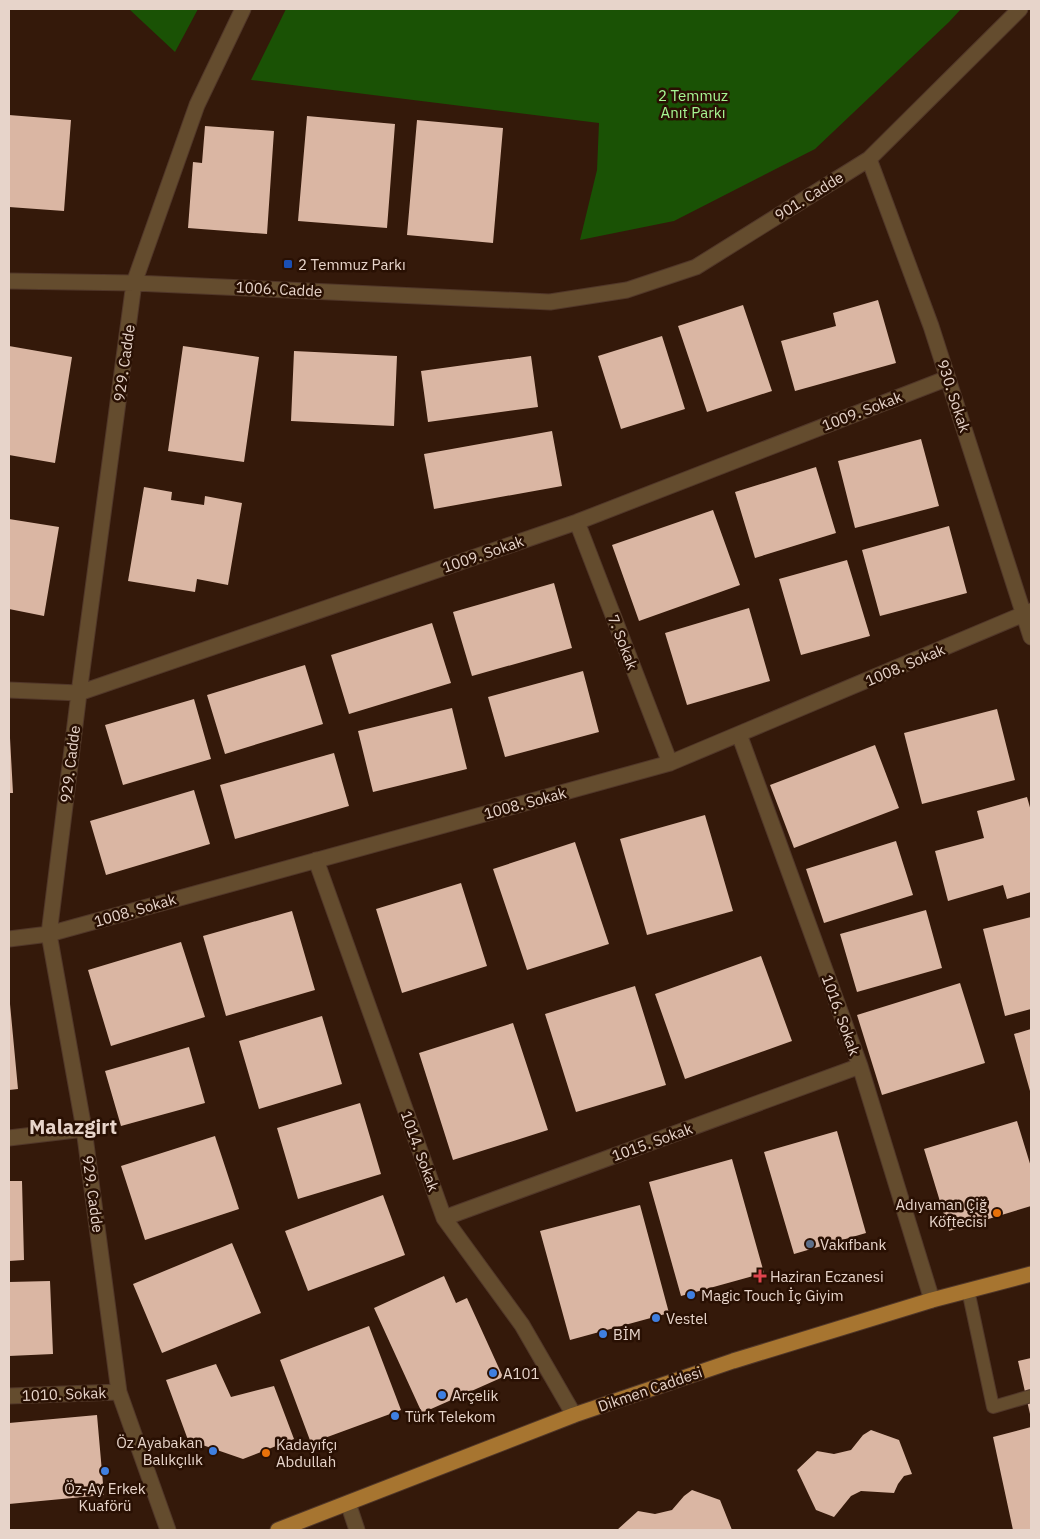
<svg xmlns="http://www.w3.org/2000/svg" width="1040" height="1539" font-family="'IBM Plex Sans',sans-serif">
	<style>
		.green { fill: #1a5205 }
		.building { fill: #dab6a3 }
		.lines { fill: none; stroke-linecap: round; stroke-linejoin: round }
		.lane-casing { stroke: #513729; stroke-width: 14 }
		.street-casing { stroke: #513729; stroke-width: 17 }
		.primary-casing { stroke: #513729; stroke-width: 17 }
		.lane { stroke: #644c2e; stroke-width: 12 }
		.street { stroke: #644c2e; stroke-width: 15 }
		.primary { stroke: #a77530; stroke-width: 15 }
		.transit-dot { fill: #1a4fb4; stroke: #291003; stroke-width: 2 }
		.food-dot { fill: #e8710a; stroke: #291003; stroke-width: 2 }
		.service-dot { fill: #5c6f8a; stroke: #291003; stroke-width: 2 }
		.health-dot { fill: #e0444e; stroke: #291003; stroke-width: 2 }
		.shop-dot { fill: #3f7fe0; stroke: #291003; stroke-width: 2 }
		.labels { text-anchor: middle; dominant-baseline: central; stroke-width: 5; stroke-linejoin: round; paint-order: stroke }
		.park-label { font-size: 15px; fill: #a6f692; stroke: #291003 }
		.street-label { font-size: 15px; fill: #e7d4ca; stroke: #291003 }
		.poi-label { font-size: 15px; fill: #e7d4ca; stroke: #291003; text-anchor: start }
		.district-label { font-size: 20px; font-weight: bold; fill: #e7d4ca; stroke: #291003 }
	</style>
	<rect width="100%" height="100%" fill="#34190a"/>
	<path class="green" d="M129,9H198L175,52Z
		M286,9H961L949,22L815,149L674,221L580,240L597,170L599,123L251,80Z"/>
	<path class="building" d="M9,115L71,120L64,211L9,207Z
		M307,116L395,124L387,228L298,221Z
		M417,120L503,128L493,243L407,235Z
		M205,126L274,131L267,234L188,228L193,162L202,163Z
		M878,300L896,363L795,391L781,341L836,326L833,313Z
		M743,305L772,391L707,412L678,326Z
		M662,336L685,409L621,429L598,356Z
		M9,346L72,357L55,463L9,455Z
		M183,346L259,357L244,462L168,451Z
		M294,351L397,356L394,426L291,421Z
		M531,356L538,407L428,422L421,371Z
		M552,431L562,486L434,509L424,454Z
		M921,439L939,506L855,528L838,461Z
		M816,467L836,533L755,558L735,492Z
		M144,487L172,492L171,500L204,505L205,496L242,503L228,585L197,579L195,592L128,581Z
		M713,510L740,585L639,621L612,545Z
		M9,519L59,527L44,616L9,609Z
		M949,526L967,593L880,616L862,550Z
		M847,560L870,636L801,655L779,579Z
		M554,583L572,648L472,676L453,612Z
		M749,608L770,681L687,705L665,633Z
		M432,623L451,683L349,714L331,655Z
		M305,665L323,724L225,754L207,695Z
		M583,671L599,732L505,757L488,697Z
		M194,699L211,759L123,785L105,725Z
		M452,708L467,769L373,792L358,731Z
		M997,709L1015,780L922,804L904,733Z
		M9,738H10L13,793H9Z
		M875,745L899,808L794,848L770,785Z
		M334,753L349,806L235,839L220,785Z
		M194,790L210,844L106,875L90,821Z
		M1027,797L1031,811V892L1007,899L1003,885L948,901L935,851L984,838L977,811Z
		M705,815L733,911L647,935L620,839Z
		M896,841L913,895L824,923L806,869Z
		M575,842L609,944L527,970L493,869Z
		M461,883L487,966L402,993L376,909Z
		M926,910L942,968L857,992L840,934Z
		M292,911L315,990L226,1016L203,936Z
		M1031,917V1009L1005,1016L983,929Z
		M181,942L205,1017L111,1046L88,970Z
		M761,956L792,1041L685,1079L655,994Z
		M960,983L985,1063L882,1095L857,1015Z
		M635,986L666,1085L576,1112L545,1014Z
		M9,1004H10L18,1089L9,1090Z
		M322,1016L342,1084L259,1109L239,1041Z
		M513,1023L548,1130L453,1160L419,1053Z
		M1031,1029V1091H1030L1014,1034Z
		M189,1047L205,1103L121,1126L105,1071Z
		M360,1103L381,1174L298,1199L277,1128Z
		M1017,1121L1031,1167V1206L949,1231L924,1149Z
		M837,1131L866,1233L794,1254L764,1152Z
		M215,1136L239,1209L145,1240L121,1166Z
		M732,1159L764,1273L681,1296L649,1182Z
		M9,1181H22L24,1260L9,1261Z
		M383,1195L405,1255L308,1291L285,1231Z
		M640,1205L669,1313L570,1340L540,1231Z
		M232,1243L261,1313L162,1353L133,1284Z
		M444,1276L456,1303L467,1298L503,1377L422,1413L374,1308Z
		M50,1281L53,1354L9,1356V1282Z
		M369,1326L401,1410L311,1443L280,1360Z
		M1031,1358V1414H1030L1018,1361Z
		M216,1364L231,1397L274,1386L294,1439L243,1459L188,1440L166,1380Z
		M97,1415L104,1495L9,1504V1423Z
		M1031,1427V1530H1013L993,1437Z
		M871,1430L899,1440L912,1474L904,1476L898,1484L894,1493L861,1491L851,1496L834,1517L816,1510L797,1470L817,1451L834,1454L851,1450L863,1435Z
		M692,1490L720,1500L732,1530H617L638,1511L655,1514L672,1510L684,1496Z"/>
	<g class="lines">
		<defs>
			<path id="lane" d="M968,1290L993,1407L1031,1396"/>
			<path id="street" d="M869,159L931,326L1031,637
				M9,281L134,283L550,302L627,290L696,267L869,159L1020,9
				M577,522L670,763
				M9,690L79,693L577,522L948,378
				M739,734L860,1066L932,1300
				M316,860L444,1218L522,1325L574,1415
				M9,939L49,934L670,763L1031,611
				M9,1138L84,1129
				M444,1218L860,1066
				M9,1396L119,1392
				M348,1503L357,1530
				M168,1530L119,1392L84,1129L49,934L79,693L134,283L197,105L243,9"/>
			<path id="primary" d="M278,1530L574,1415L733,1361L932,1300L1031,1274"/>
		</defs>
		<use href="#lane" class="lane-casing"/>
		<use href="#street" class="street-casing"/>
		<use href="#primary" class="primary-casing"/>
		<use href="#lane" class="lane"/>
		<use href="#street" class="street"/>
		<use href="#primary" class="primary"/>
	</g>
	<rect class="transit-dot" x="283" y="259" width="10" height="10" rx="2.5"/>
	<g class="food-dot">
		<circle cx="997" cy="1213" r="5"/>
		<circle cx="266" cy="1453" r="5"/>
	</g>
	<circle class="service-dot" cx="810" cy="1244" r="5"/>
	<path class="health-dot" d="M757.5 1268.5h5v5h5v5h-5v5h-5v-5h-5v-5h5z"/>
	<g class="shop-dot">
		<circle cx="691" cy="1295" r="5"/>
		<circle cx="656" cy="1318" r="5"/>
		<circle cx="603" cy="1334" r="5"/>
		<circle cx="493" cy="1373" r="5"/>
		<circle cx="442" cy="1395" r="5"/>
		<circle cx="395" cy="1416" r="5"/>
		<circle cx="213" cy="1451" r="5"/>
		<circle cx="105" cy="1471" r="5"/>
	</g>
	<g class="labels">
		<g class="park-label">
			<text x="693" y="95">2 Temmuz<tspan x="693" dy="17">Anıt Parkı</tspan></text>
		</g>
		<g class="street-label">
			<text transform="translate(809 196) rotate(-32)">901. Cadde</text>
			<text transform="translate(279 289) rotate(3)">1006. Cadde</text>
			<text transform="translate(124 363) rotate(-82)">929. Cadde</text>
			<text transform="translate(954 396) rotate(72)">930. Sokak</text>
			<text transform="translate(862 411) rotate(-21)">1009. Sokak</text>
			<text transform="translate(483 554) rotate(-19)">1009. Sokak</text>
			<text transform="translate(623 642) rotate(69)">7. Sokak</text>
			<text transform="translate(905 665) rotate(-23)">1008. Sokak</text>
			<text transform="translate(70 764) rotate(-83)">929. Cadde</text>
			<text transform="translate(525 803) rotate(-15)">1008. Sokak</text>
			<text transform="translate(135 910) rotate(-16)">1008. Sokak</text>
			<text transform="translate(841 1015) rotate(70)">1016. Sokak</text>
			<text transform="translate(652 1142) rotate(-20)">1015. Sokak</text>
			<text transform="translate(420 1151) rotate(70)">1014. Sokak</text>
			<text transform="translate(93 1194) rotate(82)">929. Cadde</text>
			<text transform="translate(650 1389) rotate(-19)">Dikmen Caddesi</text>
			<text transform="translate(64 1394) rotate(-2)">1010. Sokak</text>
		</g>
		<g class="poi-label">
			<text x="298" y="264">2 Temmuz Parkı</text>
			<text x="987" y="1204" text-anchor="end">Adıyaman Çiğ<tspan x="987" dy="17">Köftecisi</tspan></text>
			<text x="820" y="1244">Vakıfbank</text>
			<text x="770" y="1276">Haziran Eczanesi</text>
			<text x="701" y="1295">Magic Touch İç Giyim</text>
			<text x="666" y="1318">Vestel</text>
			<text x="613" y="1334">BİM</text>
			<text x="503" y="1373">A101</text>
			<text x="452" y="1395">Arçelik</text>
			<text x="405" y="1416">Türk Telekom</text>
			<text x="203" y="1442" text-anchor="end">Öz Ayabakan<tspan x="203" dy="17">Balıkçılık</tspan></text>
			<text x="276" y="1444">Kadayıfçı<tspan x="276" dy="17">Abdullah</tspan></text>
			<text x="105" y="1488" text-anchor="middle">Öz-Ay Erkek<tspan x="105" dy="17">Kuaförü</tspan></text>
		</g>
		<g class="district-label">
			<text x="73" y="1126">Malazgirt</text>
		</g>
	</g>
	<rect width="1040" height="1539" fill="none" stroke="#e7d4ca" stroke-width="20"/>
</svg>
